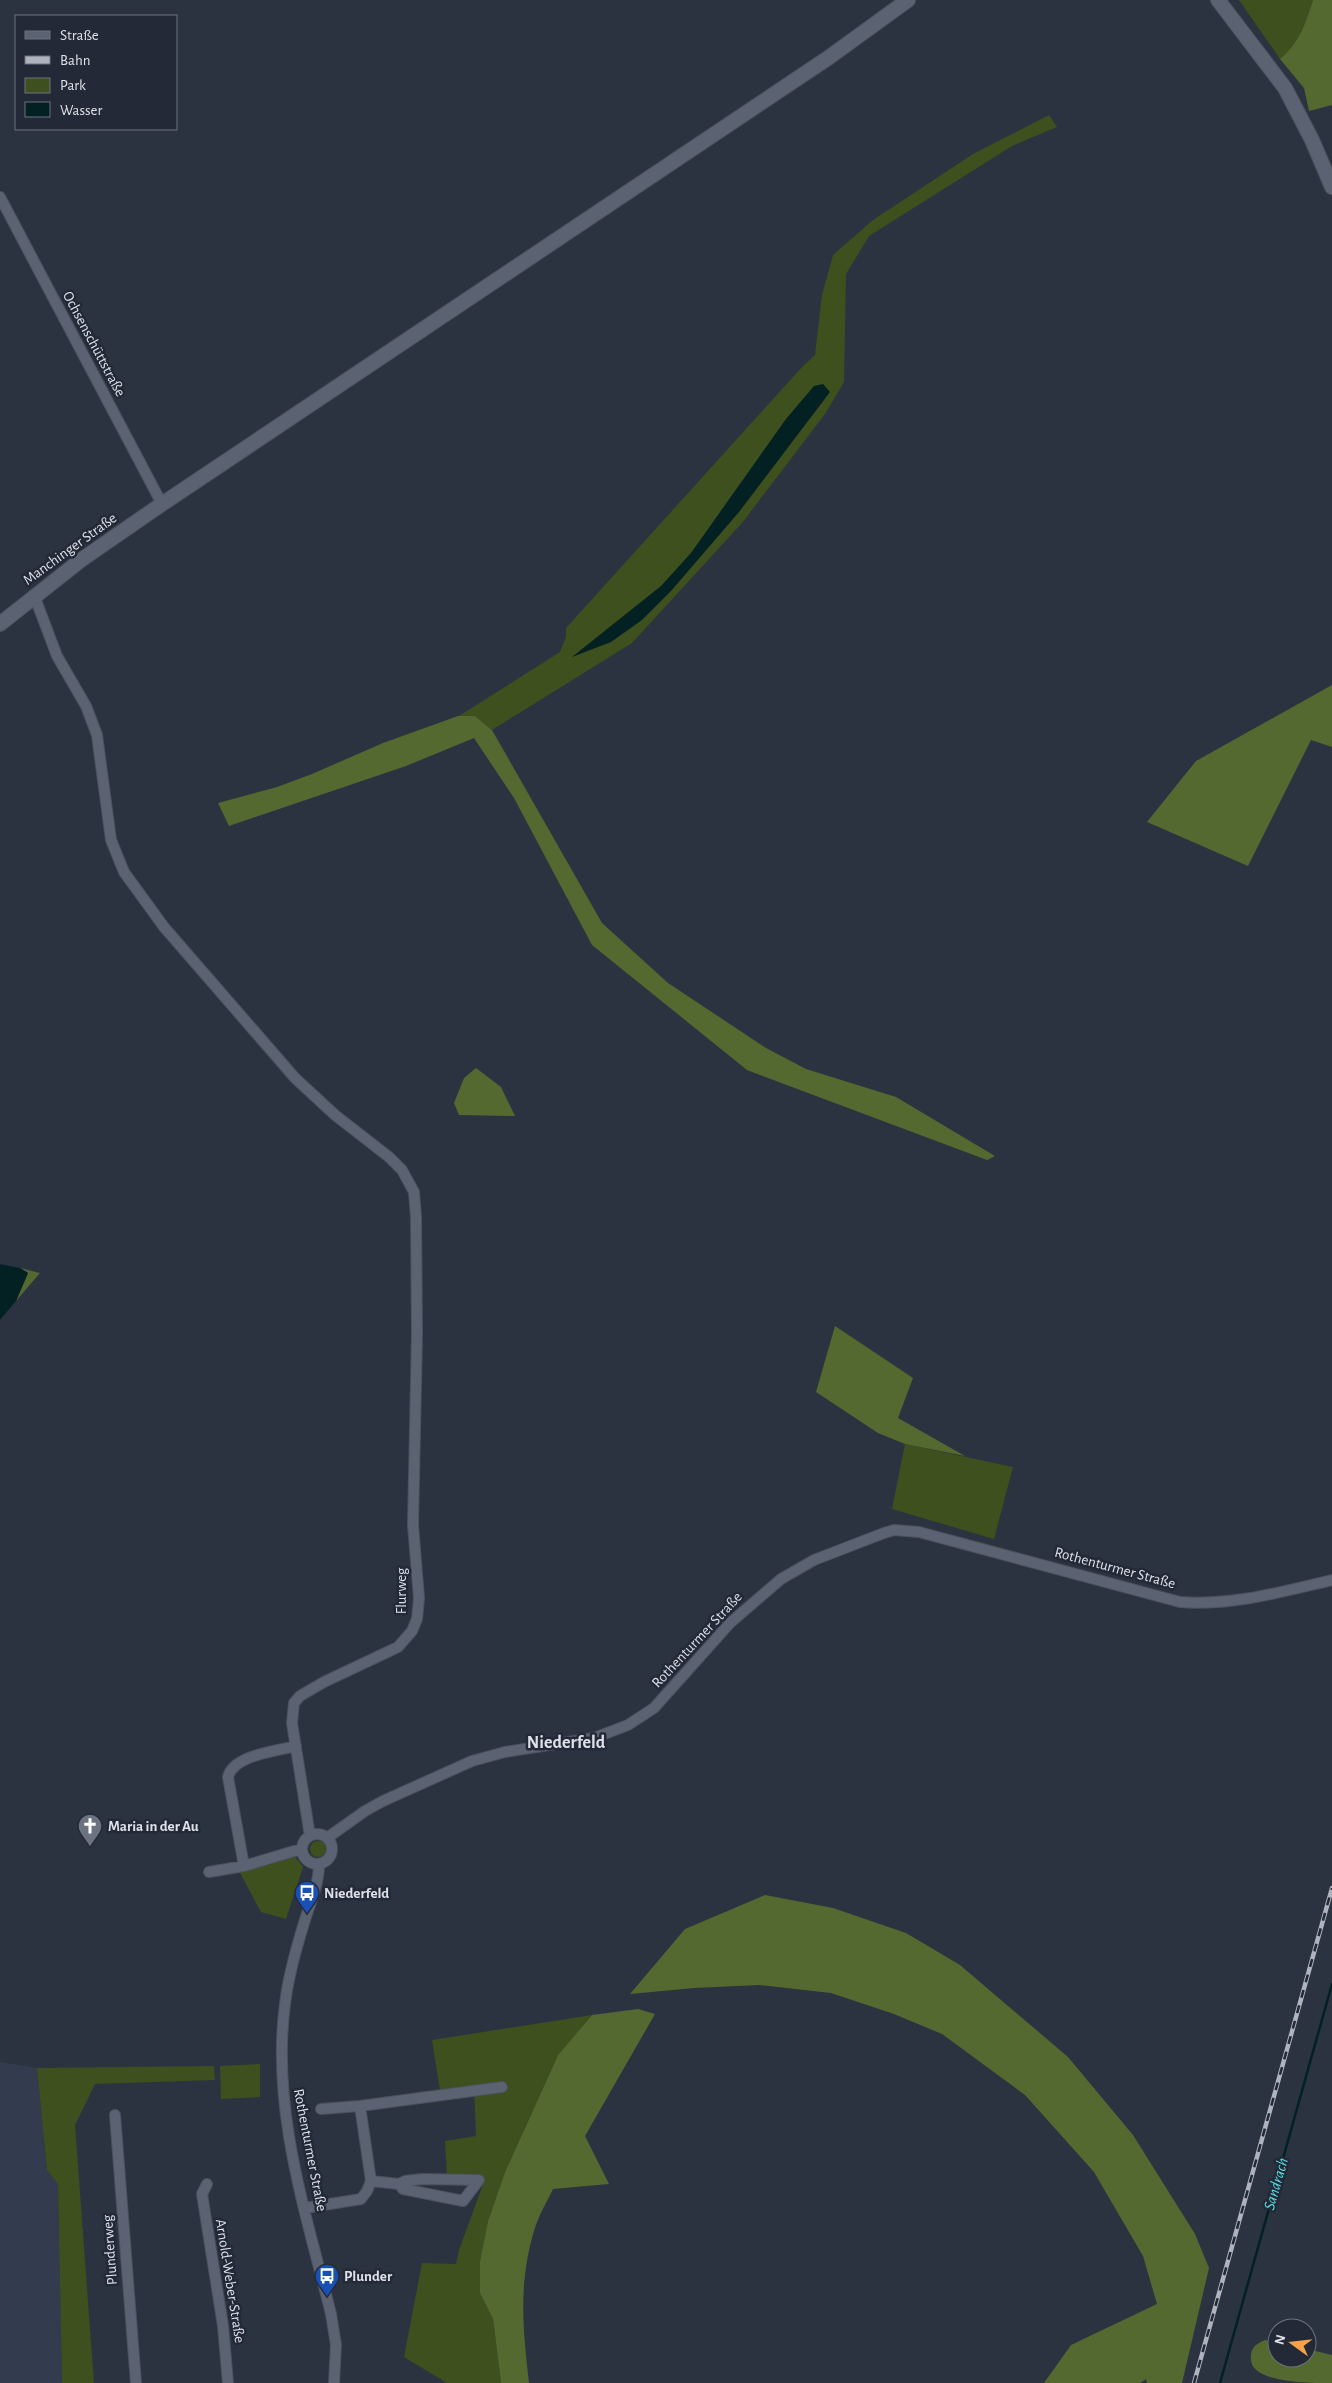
<svg xmlns="http://www.w3.org/2000/svg" width="1332" height="2383" font-family="'Alegreya Sans',sans-serif">
	<style>
		.built { fill: #333c4f }
		.green { fill: #3d501e }
		.forest { fill: #536930 }
		.water { fill: #032122 }
		.lines { fill: none; stroke-linecap: round; stroke-linejoin: round }
		.stream { stroke: #032122; stroke-width: 2.5 }
		.minor-casing { stroke: #4c515d; stroke-width: 12 }
		.tertiary-casing { stroke: #4c515d; stroke-width: 16 }
		.secondary-casing { stroke: #4c515d; stroke-width: 16 }
		.minor { stroke: #5b6271; stroke-width: 10 }
		.tertiary { stroke: #5b6271; stroke-width: 14 }
		.secondary { stroke: #5b6271; stroke-width: 14 }
		.rail-casing { stroke: #aeb3bd; stroke-width: 4.5 }
		.rail { stroke: #232936; stroke-width: 2.5; stroke-dasharray: 8; stroke-linecap: butt }
		.labels { text-anchor: middle; dominant-baseline: central; stroke-width: 5; stroke-linejoin: round; paint-order: stroke }
		.street-label { font-size: 15px; fill: #dbe0e9; stroke: #232936 }
		.poi-label { font-size: 15px; font-weight: bold; fill: #dbe0e9; stroke: #232936; text-anchor: start }
		.water-label { font-size: 16px; font-style: italic; fill: #57e0e4; stroke: #232936 }
		.quarter-label { font-size: 18px; font-weight: bold; fill: #dbe0e9; stroke: #232936 }
	</style>
	<rect width="100%" height="100%" fill="#2c3340"/>
	<path class="built" d="M0,2062L37,2068L47,2170L58,2184L62,2383H0Z"/>
	<path class="green" d="M1239,0H1313C1305,24 1300,42 1280,59Z
		M1049,115L1057,127L1012,146L869,236L846,274L844,382L825,414L742,523L632,643L492,730L475,716H459L560,652L566,637V628L803,366L815,355L822,295L833,255L873,220L973,154Z
		M905,1444L1013,1467L994,1539L892,1509Z
		M310 1849a8 8 0 1 1 16 0a8 8 0 1 1-16 0Z
		M295,1857L303,1867L286,1919L261,1912L239,1871Z
		M592,2015L558,2055L505,2172L488,2221L480,2261V2293L493,2319L501,2383H447L404,2357L422,2263L456,2264L459,2250L485,2179L447,2176L445,2141L476,2136L474,2087L440,2090L432,2040Z
		M260,2064V2097L221,2099L220,2066Z
		M214,2066L215,2080L95,2084L75,2125L94,2383H62L58,2184L47,2170L37,2068Z"/>
	<path class="forest" d="M1313,0H1332V105L1309,111L1304,88L1280,59C1300,42 1305,24 1313,0Z
		M1332,685V747L1311,740L1248,866L1147,822L1196,761Z
		M458,716H475L492,730L602,923L668,983L766,1048L806,1069L896,1097L995,1156L987,1160L747,1070L592,945L514,798L474,738L406,766L229,826L218,803L277,787L312,774L383,743Z
		M476,1068L501,1087L515,1116L459,1115L454,1103L464,1078Z
		M20,1268L40,1273L16,1301L28,1273Z
		M835,1326L913,1378L898,1418L965,1456L905,1444L878,1433L816,1392Z
		M765,1895L833,1908L906,1933L960,1965L1068,2057L1133,2135L1195,2234L1209,2268L1182,2383H1147L1146,2379L1140,2383H1044L1071,2345L1157,2304L1143,2256L1094,2172L1025,2095L942,2034L894,2014L831,1993L759,1985L694,1988L630,1994L685,1929Z
		M638,2009L655,2014L585,2136L609,2184L553,2189C547,2202 538,2216 534,2231C518,2285 523,2329 529,2383H501L493,2319L480,2293V2261L488,2221L505,2172L558,2055L592,2015Z
		M1265,2340L1277,2343V2358H1307V2349L1332,2355V2383C1311,2383 1252,2383 1251,2360C1250,2349 1255,2344 1265,2340Z"/>
	<path class="water" d="M823,384L830,392L739,512L671,591L642,620L611,642L572,657L661,586L691,553L786,419L814,386Z
		M0,1264L20,1268L28,1273L16,1301L0,1320Z"/>
	<g class="lines">
		<path class="stream" d="M1220,2383L1332,1984"/>
		<defs>
			<path id="minor" d="M0,197L162,504
				M34,595L57,656L86,706L97,735L111,840L124,872L164,927L295,1078L335,1115L389,1157L402,1170L414,1192L416,1217L417,1334L413,1525L419,1598L417,1619L412,1631L398,1647L324,1682L300,1696L294,1703L292,1723L310,1836
				M296,1746C277,1751 233,1755 228,1777L244,1866L301,1849
				M302 1849a15 15 0 1 1 30 0a15 15 0 1 1-30 0Z
				M327,1838L365,1811L383,1801L472,1761L505,1752L594,1738L628,1725L654,1708L730,1623L781,1579L814,1560L884,1533L894,1530L919,1532L1180,1602C1232,1606 1281,1592 1332,1580
				M319,1864C319,1885 310,1903 304,1923C296,1949 288,1977 285,2004C271,2110 306,2213 331,2314L336,2345L334,2383
				M209,1872L244,1866
				M321,2109L360,2106
				M115,2115L136,2383
				M371,2181L399,2184L405,2181L423,2179L479,2180L463,2201L403,2189L399,2184
				M207,2184L202,2194L223,2326L228,2383
				M305,2208L361,2199L367,2191L371,2181L360,2106L502,2087"/>
			<path id="tertiary" d="M1218,0L1285,88L1312,140L1332,187"/>
			<path id="secondary" d="M0,624L81,560L162,504L828,58L908,0"/>
		</defs>
		<use href="#minor" class="minor-casing"/>
		<use href="#tertiary" class="tertiary-casing"/>
		<use href="#secondary" class="secondary-casing"/>
		<use href="#minor" class="minor"/>
		<use href="#tertiary" class="tertiary"/>
		<use href="#secondary" class="secondary"/>
		<defs>
			<path id="rail" d="M1194,2383L1332,1888"/>
		</defs>
		<use href="#rail" class="rail-casing"/>
		<use href="#rail" class="rail"/>
	</g>
	<defs>
		<symbol id="church-pin" viewBox="-11 -11 22 30"><path d="M0 17L-7.5 6A9.5 9.5 0 1 1 7.5 6Z" fill="#6b7280" stroke="#232936"/><path d="M-1.2-6h2.4v3.5h3.3v2.4h-3.3V6h-2.4V-.1h-3.3v-2.4h3.3Z" fill="#fff"/></symbol>
		<symbol id="bus-pin" viewBox="-11 -11 22 30"><path d="M0 17L-7.5 6A9.5 9.5 0 1 1 7.5 6Z" fill="#1a4fb4" stroke="#232936"/><path d="M-5-6H5V4H4V6H2V4H-2V6H-4V4H-5ZM-3.5-4V0h7V-4ZM-3.5 1.2v1.5H-2V1.2ZM2 1.2v1.5H3.5V1.2Z" fill="#fff"/></symbol>
	</defs>
	<g fill-rule="evenodd">
		<use href="#church-pin" x="76" y="1812" width="28" height="38"/>
		<use href="#bus-pin" x="293" y="1879" width="28" height="38"/>
		<use href="#bus-pin" x="313" y="2262" width="28" height="38"/>
	</g>
	<g class="labels">
		<g class="street-label">
			<text transform="translate(94 344) rotate(62)">Ochsenschüttstraße</text>
			<text transform="translate(70 549) rotate(-36)">Manchinger Straße</text>
			<text transform="translate(1115 1568) rotate(15)">Rothenturmer Straße</text>
			<text transform="translate(401 1591) rotate(-90)">Flurweg</text>
			<text transform="translate(697 1640) rotate(-47)">Rothenturmer Straße</text>
			<text transform="translate(310 2150) rotate(79)">Rothenturmer Straße</text>
			<text transform="translate(110 2250) rotate(-94)">Plunderweg</text>
			<text transform="translate(230 2281) rotate(81)">Arnold-Weber-Straße</text>
		</g>
		<g class="poi-label">
			<text x="108" y="1826">Maria in der Au</text>
			<text x="324" y="1893">Niederfeld</text>
			<text x="344" y="2276">Plunder</text>
		</g>
		<g class="water-label">
			<text transform="translate(1276 2184) rotate(-74)">Sandrach</text>
		</g>
		<g class="quarter-label">
			<text x="566" y="1743">Niederfeld</text>
		</g>
	</g>
	<rect x="15" y="15" width="162" height="115" fill="#232936" stroke="#6d727e"/>
	<rect x="25" y="31" width="25" height="8" fill="#5b6271" stroke="#6d727e"/>
	<text x="60" y="40" font-size="15" fill="#dbe0e9">Straße</text>
	<rect x="25" y="56" width="25" height="8" fill="#aeb3bd" stroke="#6d727e"/>
	<text x="60" y="65" font-size="15" fill="#dbe0e9">Bahn</text>
	<rect x="25" y="78" width="25" height="15" fill="#3d501e" stroke="#6d727e"/>
	<text x="60" y="90" font-size="15" fill="#dbe0e9">Park</text>
	<rect x="25" y="102" width="25" height="15" fill="#032122" stroke="#6d727e"/>
	<text x="60" y="115" font-size="15" fill="#dbe0e9">Wasser</text>
	<g transform="translate(1292 2343) rotate(285)"><circle r="24" fill="#232936" stroke="#6d727e"/>
	<path d="M0-4L9 19L0 12L-9 19Z" fill="#f7a149"/>
	<text y="-8" font-size="14" font-weight="bold" text-anchor="middle" fill="#dbe0e9">N</text>
	</g>
</svg>
